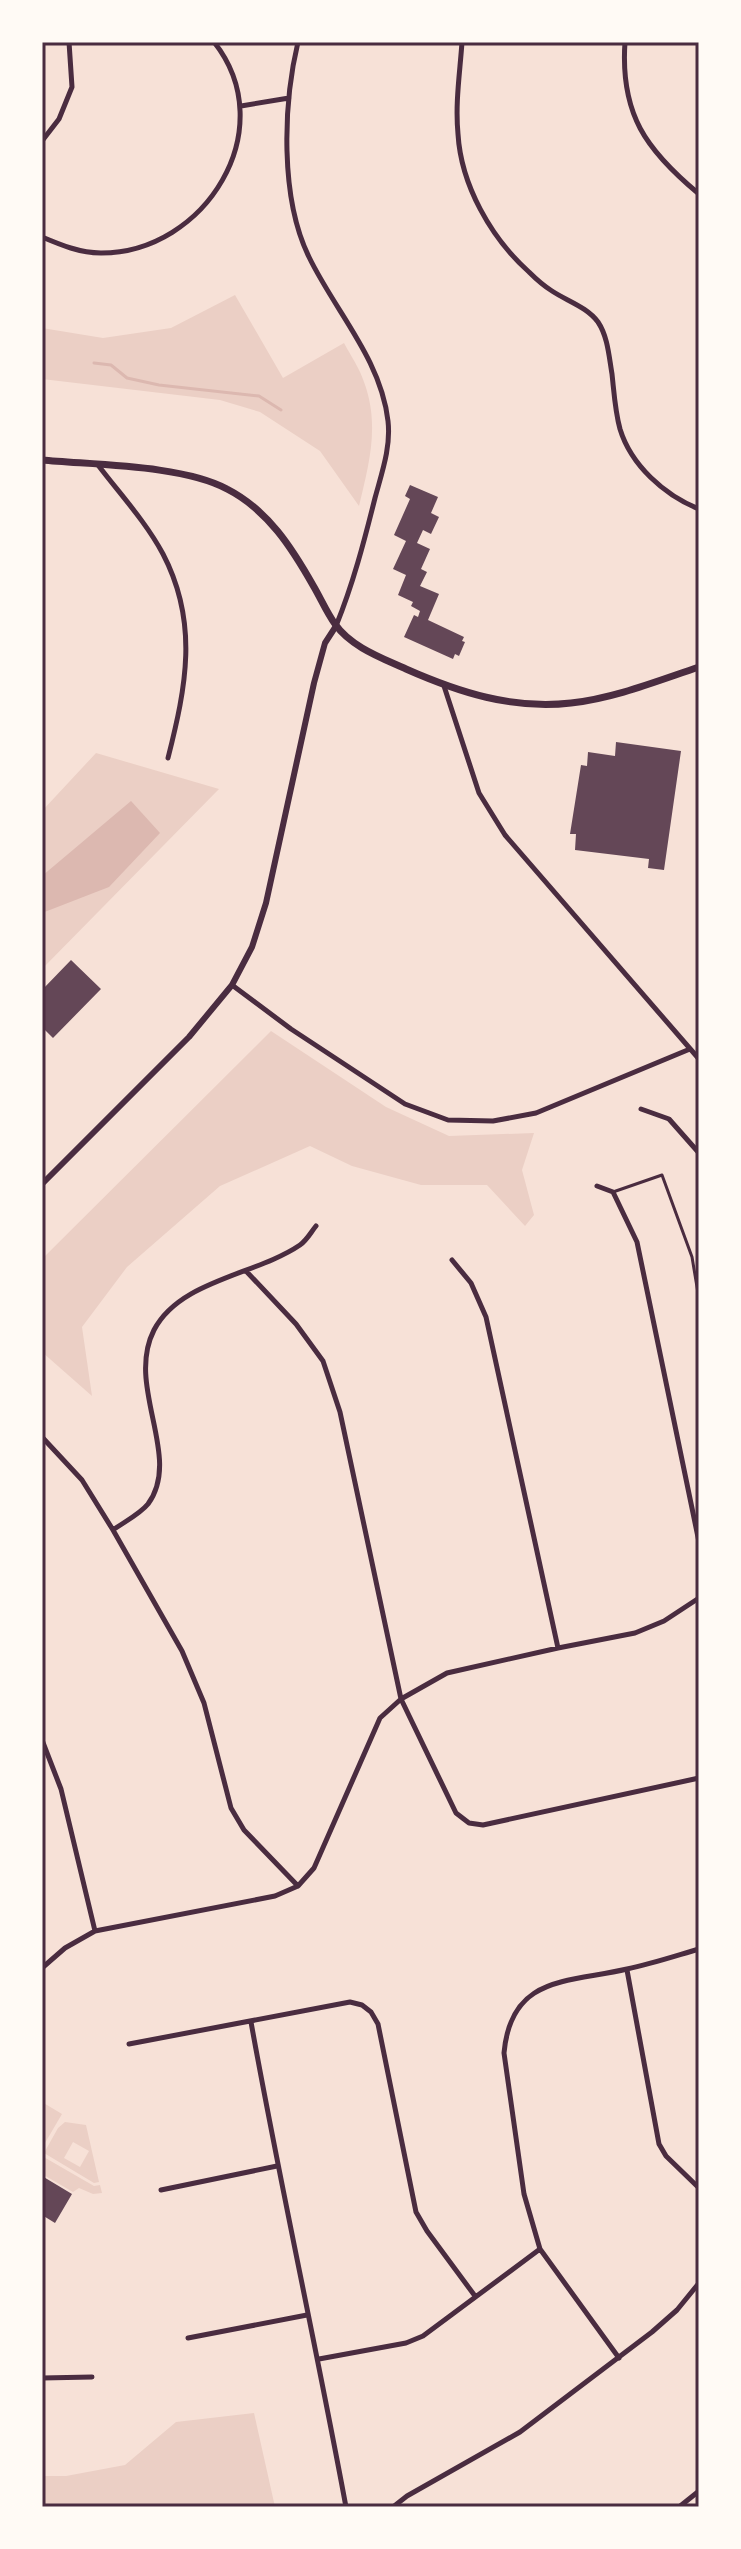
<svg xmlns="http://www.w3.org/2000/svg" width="741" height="2549" font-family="Overpass,sans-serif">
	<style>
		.green { fill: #ebcfc5; fill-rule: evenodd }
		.water { fill: #dcb8b0 }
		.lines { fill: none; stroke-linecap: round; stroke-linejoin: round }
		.stream { stroke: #dcb8b0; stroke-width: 3 }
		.building { fill: #644757 }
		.service { stroke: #4a2c40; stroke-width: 3 }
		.minor { stroke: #4a2c40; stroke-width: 5 }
		.tertiary { stroke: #4a2c40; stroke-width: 6 }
		.secondary { stroke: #4a2c40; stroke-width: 7 }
		.neatline { fill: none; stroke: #4a2c40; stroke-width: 3 }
	</style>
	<rect width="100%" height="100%" fill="#f7e1d7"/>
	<path class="green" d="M235,295L283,378L344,343C351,356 360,369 364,382C380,425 369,464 359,506L320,451L260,412L220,400L42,379V328L103,338L171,328Z
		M96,753L219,789L42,969V811Z
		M271,1031L386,1107L449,1136L534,1133L522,1170L534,1215L525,1226L487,1185H421L352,1166L310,1146L220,1186L127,1267L82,1327L92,1396L42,1352V1259Z
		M42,2102L62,2114L42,2148Z
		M65,2122L86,2125L99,2182L94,2183L44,2153L58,2128ZM73,2142L89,2151L80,2167L64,2158Z
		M42,2156L94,2186L100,2185L102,2193L93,2194L79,2188L73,2192L42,2174Z
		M254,2413L275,2507H42V2476H66L125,2465L176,2422Z"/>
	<path class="water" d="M131,801L160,833L109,887L42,913V876Z"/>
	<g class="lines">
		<path class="stream" d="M94,363L111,365L127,378L159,385L259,396L281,410"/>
	</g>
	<path class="building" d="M410,485L438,497L431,513L439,517L431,534L423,530L417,543L430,549L421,569L427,572L420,586L439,594L428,620L464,637L462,641L465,642L459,656L455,654L453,659L404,637L414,615L418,617L420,611L411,606L413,602L398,595L406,575L393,569L406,541L394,535L410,499L405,496Z
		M616,742L681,751L664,870L648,868L649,859L575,850L576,834H570L581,765L587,766L588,752L615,756Z
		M71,960L101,989L53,1038L42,1027V990Z
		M42,2176L72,2194L55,2223L42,2215Z"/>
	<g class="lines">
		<path class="service" d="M613,1192L662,1175L692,1257L699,1299"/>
		<path class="minor" d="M298,42C283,105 280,198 309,257C335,311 381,359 388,421C391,447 382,472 375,498C364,542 353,584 336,626
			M462,42C460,72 455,103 458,134C461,185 491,238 529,272C536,279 544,286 552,291C567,301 587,307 598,322C608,337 609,357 612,374C614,392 615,411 620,429C631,465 664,495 699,509
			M625,42C620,114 646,150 699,194
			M241,106L289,98
			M42,141L59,119L72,87L69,42
			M42,237C61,245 80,253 101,253C205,253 283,129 214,42
			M98,465C120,494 146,522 163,554C199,623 186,687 168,758
			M444,686L479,793L505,835L699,1059
			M232,985L291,1029L405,1104L448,1120L493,1121L536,1113L690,1049
			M641,1109L669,1119L699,1153
			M597,1186L613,1192L637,1242L699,1542
			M452,1260L471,1283L486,1317L558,1648
			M246,1271L296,1324L323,1361L340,1412L401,1699L456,1813L469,1823L483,1825L699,1778
			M42,1437L82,1480L113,1530L182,1651L204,1703L231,1808L244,1830L298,1886
			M113,1530C124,1522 140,1514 148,1504C183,1456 125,1387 154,1330C180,1280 256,1275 300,1245C307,1240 311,1232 316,1226
			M42,1740L61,1789L95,1931
			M42,1968L65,1948L95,1931L275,1896L298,1886L314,1868L380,1718L401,1699L447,1673L558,1648L635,1633L664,1621L699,1598
			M627,1970L659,2144L666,2156L699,2188
			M251,2022C280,2184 316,2345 346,2507
			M129,2044L350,2002L362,2005L371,2012L378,2024L416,2212L427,2231L475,2296
			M161,2190L277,2166
			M188,2338L307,2315
			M619,2358L540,2249L524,2194L504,2053C511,1975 568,1983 627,1969C651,1964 675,1956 699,1949
			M319,2359L406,2343L423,2336L540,2249
			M42,2378L92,2377
			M393,2507L407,2496L520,2432L652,2332L677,2310L699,2283
			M679,2507L699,2491"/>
		<path class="tertiary" d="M42,1184L189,1037L232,985L252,947L266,903L314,683L325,643L336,626"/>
		<path class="secondary" d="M42,460C94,465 183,465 227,489C268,510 292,548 314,587C321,599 327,613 335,624C351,647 382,658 406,669C458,692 513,710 571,703C615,698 657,681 699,667"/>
	</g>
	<rect width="741" height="2549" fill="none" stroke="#fffaf5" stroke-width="88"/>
	<rect x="44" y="44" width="653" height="2461" class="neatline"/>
</svg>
